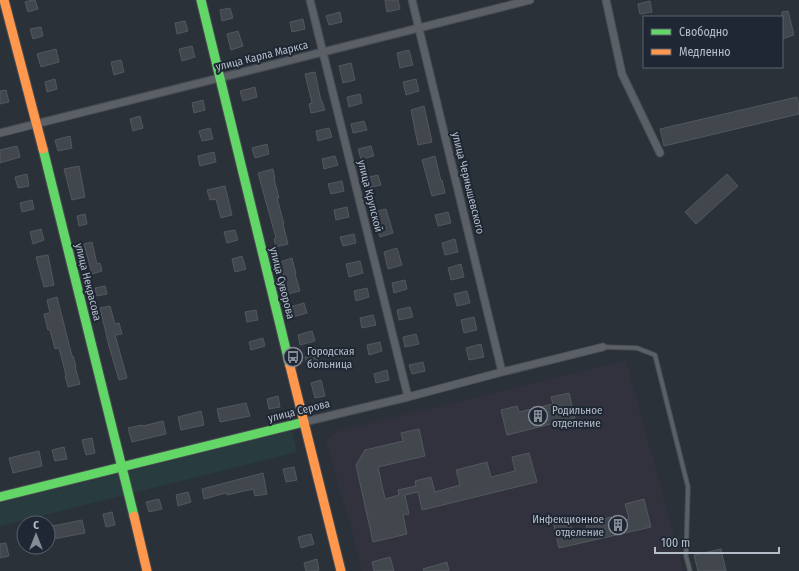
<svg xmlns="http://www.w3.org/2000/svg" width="799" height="571" font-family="'Fira Sans Condensed',sans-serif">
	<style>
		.medical { fill: #32313e }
		.green { fill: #283b3e }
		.building { fill: #42464d; stroke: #53585f }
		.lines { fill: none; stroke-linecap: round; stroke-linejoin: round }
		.lane-casing { stroke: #494d53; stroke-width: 5.5 }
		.street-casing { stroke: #494d53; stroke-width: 9 }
		.fast-casing { stroke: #494d53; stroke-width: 11 }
		.slow-casing { stroke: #494d53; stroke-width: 11 }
		.lane { stroke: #5b5f66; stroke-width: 3.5 }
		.street { stroke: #5b5f66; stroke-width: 7 }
		.fast { stroke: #63d668; stroke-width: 9 }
		.slow { stroke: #ff974d; stroke-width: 9 }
		.labels { text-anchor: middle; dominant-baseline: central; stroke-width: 4; stroke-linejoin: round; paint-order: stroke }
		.street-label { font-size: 11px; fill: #b5bdc9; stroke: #1e2733 }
		.poi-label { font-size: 11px; fill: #b5bdc9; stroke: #1e2733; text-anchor: start }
	</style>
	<rect width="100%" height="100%" fill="#2b3138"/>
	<path class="medical" d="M626,360L684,571H362L352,531L325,440L338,431Z"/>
	<path class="green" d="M292,431L297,452L0,526V503Z"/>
	<path class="building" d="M33,0H35L38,9L28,12L25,2Z
		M385,0H398L400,9L387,12Z
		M650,1L652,12L640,14L638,4Z
		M230,8L233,18L222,21L220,10Z
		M788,11L794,35L782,39V12Z
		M340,12L342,22L329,25L326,16Z
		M303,19L305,29L292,32L290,22Z
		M185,21L188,31L177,34L175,23Z
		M41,27L43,36L33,39L30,29Z
		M238,31L243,46L231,50L227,34Z
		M192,46L195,57L182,61L179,49Z
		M56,49L59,62L41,67L37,54Z
		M409,50L413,65L400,68L397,53Z
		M121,60L124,72L114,75L111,62Z
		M351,63L355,80L343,83L339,66Z
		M315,72L321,101H322L325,110L311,113L309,104L312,103L305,74Z
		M55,79L57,89L47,92L45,82Z
		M416,79L419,91L406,95L403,82Z
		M255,87L257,97L243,101L240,91Z
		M6,90L9,102L0,104V91Z
		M360,94L362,103L349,107L347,97Z
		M797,97L799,106V114L664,146L660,129Z
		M203,100L205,110L194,113L192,103Z
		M424,106L432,142L418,145L411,110Z
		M140,116L143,128L133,131L130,119Z
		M364,121L367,130L353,133L351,124Z
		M210,128L213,139L202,141L199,131Z
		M329,128L332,137L318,141L316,131Z
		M70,136L72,148L58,151L55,140Z
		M267,144L269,154L255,158L252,148Z
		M17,146L20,157L0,163V150Z
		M371,146L374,156L361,159L358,149Z
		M214,152L216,162L200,166L198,156Z
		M335,156L338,165L324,169L322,159Z
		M435,156L441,181L442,180L445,193L432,196L422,160Z
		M79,166L85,197L72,200L64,169Z
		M273,169L275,179H274L279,198H277L284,224H283L288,244L276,247L274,239L276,238L258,173Z
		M27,174L29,186L18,188L15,177Z
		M727,174L738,186L696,224L685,212Z
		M378,175L381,185L368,188L365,178Z
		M342,181L344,191L331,194L328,184Z
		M225,186L232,215L221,218L216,199L210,200L207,190Z
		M32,200L34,209L22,212L20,203Z
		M347,207L349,217L336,220L334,210Z
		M386,209L393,233L380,237L373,212Z
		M448,212L451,223L438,226L435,215Z
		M85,214L87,224L79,226L77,216Z
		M41,229L44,240L33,244L30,232Z
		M235,230L238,240L227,243L224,232Z
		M354,234L356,243L343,246L340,237Z
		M455,239L458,252L445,255L442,243Z
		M92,242L97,264L100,263L102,271L92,274L84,244Z
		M397,248L402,265L388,269L384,252Z
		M48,255L54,285L44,287L36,257Z
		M242,256L246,269L235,272L232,259Z
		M292,258L296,274H295L300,291L288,294L280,262Z
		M360,261L363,273L349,277L346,264Z
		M461,264L464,277L451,280L448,268Z
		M405,280L407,289L394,293L392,283Z
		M105,286L107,294L97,296L95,288Z
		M367,288L369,297L356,301L354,291Z
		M467,291L470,303L457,306L454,294Z
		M57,297L72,356H73L76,367H75L80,384L68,387L65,376L66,375L59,348L55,349L50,330H48L44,314L50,313L47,300Z
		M304,303L307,313L293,317L290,307Z
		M110,306L115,324L119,323L122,334L115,335L127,378L119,380L109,346L100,308Z
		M410,307L413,317L399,320L397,310Z
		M256,310L258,320L247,322L245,312Z
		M373,315L376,325L362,328L360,318Z
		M474,317L477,330L464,333L461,320Z
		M312,331L315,341L300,345L298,335Z
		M416,334L419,344L405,347L403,337Z
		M263,338L265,346L251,350L249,342Z
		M380,342L382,351L369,355L367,345Z
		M481,344L484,357L469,360L466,348Z
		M316,354L319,365L308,368L305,357Z
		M423,362L425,371L412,374L409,365Z
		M387,370L389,380L376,383L374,374Z
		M321,380L325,396L315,398L311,383Z
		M569,393L575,418L507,435L501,410L517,406L519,412L553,404L551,397Z
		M278,396L280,407L269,409L267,399Z
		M246,403L250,416L220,422L217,409Z
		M201,411L204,425L181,430L178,417Z
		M163,421L166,434L132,442L128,428L142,425L143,426Z
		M419,429L425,456L378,467L385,499L399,495L398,490L416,486L415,481L431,477L435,492L460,485L456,470L487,462L491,477L515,471L512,457L529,453L537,482L422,510L418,492L405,495L409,514L403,515L407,534L373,542L356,465L365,450L403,441L401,433Z
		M92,438L95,453L86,455L82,440Z
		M64,447L67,459L55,461L52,450Z
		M39,451L42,466L13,473L9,458Z
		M294,467L297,480L286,482L283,469Z
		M263,473L267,494L255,496L253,489L227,495L226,493L204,499L202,489Z
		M188,492L191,502L178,506L176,495Z
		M159,499L162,509L149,512L146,502Z
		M644,499L651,527L559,548L553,521L569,517L572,532L587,529L586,523L612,517L613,523L629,519L625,504Z
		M112,512L115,525L106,527L103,514Z
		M82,520L85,533L48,540V527Z
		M311,534L314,544L301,548L298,537Z
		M6,543L9,556L0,558V544Z
		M721,549L726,571H698L694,555Z
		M390,557L394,571H374L372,562Z
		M317,559L319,570L315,571H306L304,563Z
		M447,562L449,571H424L423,569Z"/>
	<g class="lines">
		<defs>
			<path id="lane" d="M603,347L637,348L655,355L688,487L686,556L690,571"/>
			<path id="street" d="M310,0L408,397
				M412,0L502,372
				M606,0L622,74L660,153
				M0,133L530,0
				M304,422L408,397L502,372L603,347"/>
			<path id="fast" d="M201,0L290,366
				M43,149L134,516
				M0,497L304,422"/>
			<path id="slow" d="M4,0L43,149
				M290,366L341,571
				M134,516L147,571"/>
		</defs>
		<use href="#lane" class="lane-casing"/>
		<use href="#street" class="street-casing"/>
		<use href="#fast" class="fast-casing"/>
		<use href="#slow" class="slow-casing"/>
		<use href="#lane" class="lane"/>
		<use href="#street" class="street"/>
		<use href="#fast" class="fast"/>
		<use href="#slow" class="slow"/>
	</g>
	<defs>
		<symbol id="bus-ring" viewBox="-11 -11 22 22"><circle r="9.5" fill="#1e2733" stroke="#858c96" stroke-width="1.5"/><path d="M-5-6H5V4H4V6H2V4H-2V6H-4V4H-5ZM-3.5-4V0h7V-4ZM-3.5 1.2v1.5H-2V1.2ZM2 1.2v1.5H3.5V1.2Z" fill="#858c96"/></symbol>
		<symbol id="building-ring" viewBox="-11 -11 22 22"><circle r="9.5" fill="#1e2733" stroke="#858c96" stroke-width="1.5"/><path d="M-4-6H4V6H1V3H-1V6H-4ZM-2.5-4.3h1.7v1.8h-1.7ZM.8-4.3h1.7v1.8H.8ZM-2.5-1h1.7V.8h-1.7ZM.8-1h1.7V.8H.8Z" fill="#858c96"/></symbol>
	</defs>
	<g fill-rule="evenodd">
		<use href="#bus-ring" x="282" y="346" width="22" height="22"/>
		<use href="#building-ring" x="527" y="405" width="22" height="22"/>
		<use href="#building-ring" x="607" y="514" width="22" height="22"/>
	</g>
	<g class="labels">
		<g class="street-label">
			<text transform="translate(262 56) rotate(-14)">улица Карла Маркса</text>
			<text transform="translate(468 183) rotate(76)">улица Чернышевского</text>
			<text transform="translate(370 196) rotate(76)">улица Крупской</text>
			<text transform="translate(88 282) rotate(76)">улица Некрасова</text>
			<text transform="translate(282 283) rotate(76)">улица Суворова</text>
			<text transform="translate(299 411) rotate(-14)">улица Серова</text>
		</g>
		<g class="poi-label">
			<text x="307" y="351">Городская<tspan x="307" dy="13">больница</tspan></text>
			<text x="552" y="410">Родильное<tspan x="552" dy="13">отделение</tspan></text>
			<text x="604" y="519" text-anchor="end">Инфекционное<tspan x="604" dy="13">отделение</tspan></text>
		</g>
	</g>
	<rect x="643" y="16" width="140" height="52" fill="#1e2733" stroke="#5a636f"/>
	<rect x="651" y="29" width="20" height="6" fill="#63d668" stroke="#5a636f"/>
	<text x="679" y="36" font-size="12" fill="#b5bdc9">Свободно</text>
	<rect x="651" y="49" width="20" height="6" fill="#ff974d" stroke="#5a636f"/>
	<text x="679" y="56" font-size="12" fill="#b5bdc9">Медленно</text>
	<g transform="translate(36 535)"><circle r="19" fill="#1e2733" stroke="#5a636f"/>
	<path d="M0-3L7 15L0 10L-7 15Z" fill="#858c96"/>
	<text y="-6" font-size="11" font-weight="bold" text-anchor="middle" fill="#b5bdc9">С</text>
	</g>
	<path d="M655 547v6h124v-6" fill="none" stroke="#b5bdc9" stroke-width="2"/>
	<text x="661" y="547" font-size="12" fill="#b5bdc9" stroke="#1e2733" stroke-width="3" paint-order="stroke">100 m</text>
</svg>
